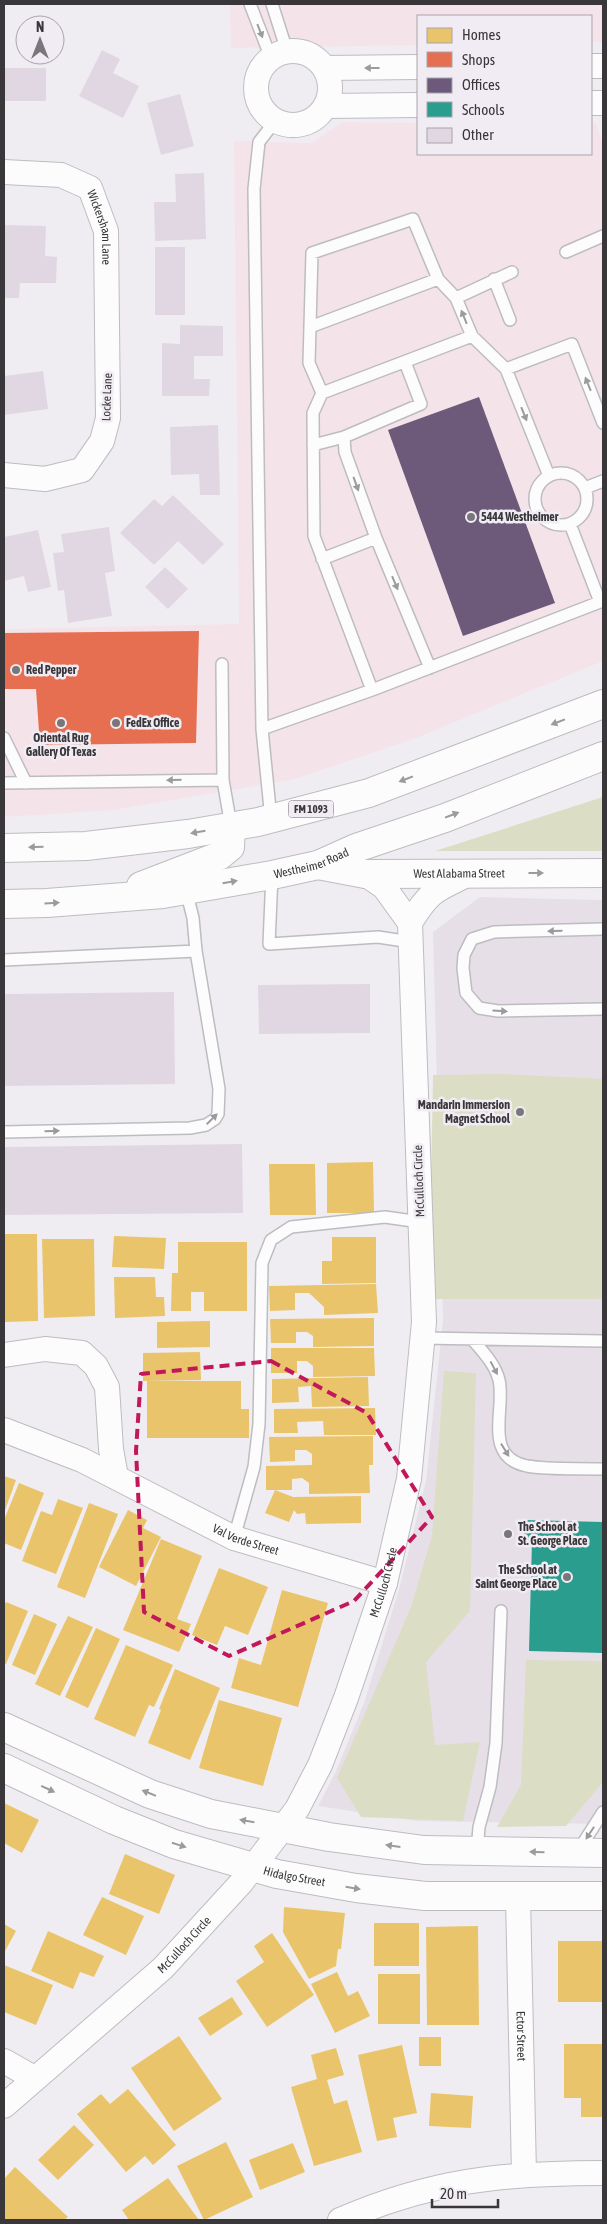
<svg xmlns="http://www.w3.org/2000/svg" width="607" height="2224" font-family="'Asap Condensed',sans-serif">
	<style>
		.commercial { fill: #f4e4e9 }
		.built { fill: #e6dfe8 }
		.green { fill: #dcddc5 }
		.homes { fill: #e9c46a }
		.shops { fill: #e76f51 }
		.offices { fill: #6d597a }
		.schools { fill: #2a9d8f }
		.building { fill: #e0d7e3 }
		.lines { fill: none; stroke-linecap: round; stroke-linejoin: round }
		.lane-casing { stroke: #bdbcbf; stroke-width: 14 }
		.street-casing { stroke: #bdbcbf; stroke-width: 26 }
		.secondary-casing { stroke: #bdbcbf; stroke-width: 30 }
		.primary-casing { stroke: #bdbcbf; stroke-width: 30 }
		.lane { stroke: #fdfcfd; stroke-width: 11 }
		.street { stroke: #fdfcfd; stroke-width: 24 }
		.secondary { stroke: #fdfcfd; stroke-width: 28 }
		.primary { stroke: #fdfcfd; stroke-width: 28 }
		.oneway { fill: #9b9a9c }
		.marked { fill: none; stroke: #c2185b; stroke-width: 4; stroke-dasharray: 10 6; stroke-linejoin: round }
		.poi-dot { fill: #79777a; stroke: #f1ecf3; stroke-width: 2 }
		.labels { text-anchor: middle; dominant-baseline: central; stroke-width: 5; stroke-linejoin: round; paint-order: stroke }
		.shield { fill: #f1ecf3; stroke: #706d72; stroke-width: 1 }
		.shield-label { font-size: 11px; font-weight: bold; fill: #39373a }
		.street-label { font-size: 12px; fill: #39373a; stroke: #f1ecf3 }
		.poi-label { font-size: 12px; font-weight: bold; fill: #39373a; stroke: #f1ecf3; text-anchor: start }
	</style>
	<rect width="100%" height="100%" fill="#f0edf2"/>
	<path class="commercial" d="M230,4H603V42H591V16H418V45L231,48Z
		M342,122L418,123V154H591V124H596L603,144V661L416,738L295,779L114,810L4,817V629L239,624L234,141L312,143Z"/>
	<path class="built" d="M480,897L603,900V1824L417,1821L318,1806L336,1771L364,1703L400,1586L426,1481L443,1320L433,932Z"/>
	<path class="green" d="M603,797V851H435Z
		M501,1074L603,1079V1299H429L433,1075Z
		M444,1371L476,1373L470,1611L426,1662L435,1745L480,1742L463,1821L361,1817L337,1778L411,1607L432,1536Z
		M526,1660L603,1661V1782L566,1826L497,1827L521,1785Z"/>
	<path class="homes" d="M373,1162L374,1213H327V1163Z
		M269,1164H315L316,1215H270Z
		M4,1234H37L38,1321L4,1322Z
		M114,1236L166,1238L164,1269L112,1267Z
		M332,1237H376V1283L322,1284V1261H332Z
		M42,1239H94L95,1316L44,1318Z
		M178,1242H247V1311H204V1292H191V1311H171L172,1273H178Z
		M114,1277H155L156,1297H164L165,1316L115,1318Z
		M376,1284L378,1313L324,1315V1307L309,1293H295V1310L270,1311L269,1286Z
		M374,1318V1346L313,1347V1336L307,1332H296V1343H271L270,1319Z
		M210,1321V1347L157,1348V1322Z
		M271,1348H374L375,1376L313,1377V1366L307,1361H297V1373H271Z
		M200,1352L201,1380L143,1381V1353Z
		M368,1377L369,1406L312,1407L311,1386L298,1387L299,1402L272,1403V1379Z
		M147,1381H241V1409H249V1438H147Z
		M375,1408L376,1435H324L323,1421L297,1422L298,1433H274V1409Z
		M373,1436V1465H369L370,1493L309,1494V1483L302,1478L292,1479V1490H266V1466L312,1465V1454L306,1450H295V1461L270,1462L269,1437Z
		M4,1476L16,1480L4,1513Z
		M19,1483L44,1493L21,1550L4,1543V1520Z
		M275,1490L293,1497L361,1496V1523L306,1524L305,1513L297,1514L294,1510L289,1522L265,1513Z
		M58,1499L83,1508L56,1574L22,1561L41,1511L52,1515Z
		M89,1503L118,1514L85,1598L57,1587Z
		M128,1510L147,1520L143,1528L161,1537L136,1586L99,1567Z
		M161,1539L202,1556L177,1619L191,1624L179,1652L123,1630Z
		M219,1568L268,1587L248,1635L225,1626L217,1645L192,1635Z
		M282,1590L328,1603L298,1707L231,1688L239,1658L261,1665Z
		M6,1602L28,1611L6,1664L4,1663V1606Z
		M34,1614L57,1624L35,1675L12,1665Z
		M68,1616L93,1627L60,1696L35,1684Z
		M96,1628L120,1639L88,1708L65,1697Z
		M126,1645L173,1665L154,1707L149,1705L135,1737L94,1719Z
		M175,1669L220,1688L190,1760L148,1743L161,1710L159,1709Z
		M219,1700L282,1718L263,1786L199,1768Z
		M4,1803L39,1820L22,1853L4,1843Z
		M125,1854L175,1875L159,1914L109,1894Z
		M102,1897L144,1916L126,1955L83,1935Z
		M284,1907L345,1913L341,1949H338L336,1966L309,1979L283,1932Z
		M374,1923H419V1966H374Z
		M4,1924L16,1931L4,1953Z
		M478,1926L479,2025H427L426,1927Z
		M48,1931L104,1956L94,1977L80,1972L73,1989L31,1971Z
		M272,1933L314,1995L267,2027L236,1981L264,1962L254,1946Z
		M558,1941H603V2002H558Z
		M4,1965L53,1985L36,2025L4,2012Z
		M337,1972L348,1996L358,1991L370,2016L335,2033L311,1984Z
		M378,1974H420V2024H378Z
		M232,1997L243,2014L210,2036L198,2018Z
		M179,2036L222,2099L174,2131L131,2068Z
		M419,2037H441V2066H419Z
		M564,2044H603V2117H581V2098H564Z
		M402,2045L417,2113L393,2118L397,2137L377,2141L358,2055Z
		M336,2048L344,2075L327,2080L334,2104L347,2100L362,2152L314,2166L291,2087L317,2079L311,2055Z
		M128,2089L176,2145L153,2165L145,2156L126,2172L77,2114L101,2094L110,2104Z
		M431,2093L473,2096L471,2128L429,2126Z
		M74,2125L94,2145L58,2180L38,2160Z
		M226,2142L253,2197L204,2220L177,2166Z
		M293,2143L305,2172L260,2190L249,2160Z
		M15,2167L68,2217L64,2220H4V2179Z
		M168,2178L199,2220H129L122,2210Z"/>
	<path class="shops" d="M199,631L196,743L40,745L36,689H4V633Z"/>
	<path class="offices" d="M479,397L555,603L463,636L388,430Z"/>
	<path class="schools" d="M524,1520L603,1522V1653L529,1651L532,1541L524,1542Z"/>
	<path class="building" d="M102,50L120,59L113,73L139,86L123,118L79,96Z
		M4,68H46V101H4Z
		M180,94L194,146L161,155L147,103Z
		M204,173L206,239L155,241L154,202H176L175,174Z
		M4,225L46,226L45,256L57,257L56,283H20L19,298H4Z
		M155,247H185V315H155Z
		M180,325L223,326V356H194V379H210L209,396H162V343L180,344Z
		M43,371L48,409L4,415V376Z
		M218,425L220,495H200L199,474L171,475L170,427Z
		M173,495L224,544L203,565L178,541L154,565L120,533L154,499L162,506Z
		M109,527L115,571L105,573L112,616L68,623L64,590L58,591L53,553L64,552L61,534Z
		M38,530L51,587L28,592L24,576L4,581V537Z
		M165,567L188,589L168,609L145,587Z
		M370,984V1033L259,1034L258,985Z
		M174,992L175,1084L4,1086V994Z
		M242,1144L243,1213L4,1215V1147Z"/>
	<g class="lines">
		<defs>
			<path id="lane" d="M250,4L271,58
				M272,4L287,51
				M566,252L603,236
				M494,279L510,320
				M456,298L512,272
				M310,327L438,279
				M506,369L572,344L603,423
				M322,393L472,336
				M344,437L345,452L376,538L430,668
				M313,445L344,437L421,404L405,362
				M535 499a26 26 0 1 1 52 0a26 26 0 1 1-52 0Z
				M549,476L506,369L472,336L456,298L438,279L413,219L312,253L309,363L322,393L313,413L314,536L372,690L600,602L570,524
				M585,488L603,481
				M322,559L376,538
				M222,664L223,780L231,826
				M262,729L372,690
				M4,738L26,783
				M4,783L223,780
				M271,819L262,729L254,189L259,142L276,120
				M272,875L269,944L378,937L411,942
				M603,929L494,932L472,939L464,955L463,968L466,993L479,1008L498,1011L603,1009
				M4,960L196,951
				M4,1132L190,1128L206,1125L215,1119L218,1114L219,1089L196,951L193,918L186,890
				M422,1338L603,1341
				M472,1339C483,1352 495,1364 499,1380C506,1409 482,1457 527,1466C550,1470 579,1468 603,1469
				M234,1538L254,1467L259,1424L262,1263L271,1240L291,1227L385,1217L420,1222
				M578,1851L603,1812
				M477,1852L479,1827L490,1787L496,1743L501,1611"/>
			<g id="street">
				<circle cx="293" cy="88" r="37"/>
				<path d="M591,66H603"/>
				<path d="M325,68L418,67"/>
				<path d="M591,103H603"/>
				<path d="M326,106L418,105"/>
				<path id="s1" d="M4,172L61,175L90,188L106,231L108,418L102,441L82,470L45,479L4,475"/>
				<path d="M365,874L384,887L410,923"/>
				<path d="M4,1355L45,1349L82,1353L96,1366L107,1387L111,1449L116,1477"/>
				<path id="s2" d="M4,1430L82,1460L234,1538L385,1583"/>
				<path id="s3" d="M518,1897L524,2174"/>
				<path d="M4,2061L34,2078"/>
				<path id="s4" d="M4,2106L163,1968L241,1883L297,1809L320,1765L346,1698L385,1583L409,1479L424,1322L410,923C430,890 436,890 469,874"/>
				<path d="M340,2220C432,2180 504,2173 603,2173"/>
			</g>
			<g id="secondary">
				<path id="s5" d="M318,865L365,874L603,873"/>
				<path d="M4,1727L150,1794L211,1814L329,1837L424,1850L603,1853"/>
				<path id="s6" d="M4,1768L114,1820L174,1844L277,1874L356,1888L425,1896H603"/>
			</g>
			<g id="primary">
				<path d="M4,848L86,846L188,834L258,822L369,793L603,704"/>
				<path d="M141,886L219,856L230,847L231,826"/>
				<path id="s7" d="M4,904L47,903L163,894L272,875L318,865L356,848L445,818L603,756"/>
			</g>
		</defs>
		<use href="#lane" class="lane-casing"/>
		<use href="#street" class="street-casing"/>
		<use href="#secondary" class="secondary-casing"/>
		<use href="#primary" class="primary-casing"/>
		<use href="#lane" class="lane"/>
		<use href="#street" class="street"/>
		<use href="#secondary" class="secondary"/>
		<use href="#primary" class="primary"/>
	</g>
	<defs><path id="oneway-solid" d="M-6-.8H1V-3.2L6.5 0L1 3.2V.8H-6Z" transform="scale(1.25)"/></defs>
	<g class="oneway">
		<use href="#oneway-solid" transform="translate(260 31) rotate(69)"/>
		<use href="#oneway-solid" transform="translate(372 68) rotate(180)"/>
		<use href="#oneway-solid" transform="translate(464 317) rotate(-112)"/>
		<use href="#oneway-solid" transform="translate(588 384) rotate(-112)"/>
		<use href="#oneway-solid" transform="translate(524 414) rotate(68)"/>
		<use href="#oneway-solid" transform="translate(356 484) rotate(70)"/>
		<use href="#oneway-solid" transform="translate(395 583) rotate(67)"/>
		<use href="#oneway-solid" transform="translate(558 722) rotate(159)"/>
		<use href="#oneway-solid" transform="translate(406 779) rotate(159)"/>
		<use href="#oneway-solid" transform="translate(174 780) rotate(179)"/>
		<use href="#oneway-solid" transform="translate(452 815) rotate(-21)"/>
		<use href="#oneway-solid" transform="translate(198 832) rotate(170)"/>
		<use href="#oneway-solid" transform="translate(36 847) rotate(179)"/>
		<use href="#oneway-solid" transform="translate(536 873)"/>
		<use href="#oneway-solid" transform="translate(230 882) rotate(-10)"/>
		<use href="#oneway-solid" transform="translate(52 903) rotate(-4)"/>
		<use href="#oneway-solid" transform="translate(555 931) rotate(179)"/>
		<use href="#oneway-solid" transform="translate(500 1011) rotate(3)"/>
		<use href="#oneway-solid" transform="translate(212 1119) rotate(-45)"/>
		<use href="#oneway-solid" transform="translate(52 1131) rotate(-1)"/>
		<use href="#oneway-solid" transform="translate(494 1368) rotate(62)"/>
		<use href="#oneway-solid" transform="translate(505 1450) rotate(58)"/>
		<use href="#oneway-solid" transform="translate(48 1789) rotate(25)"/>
		<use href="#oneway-solid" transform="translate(149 1793) rotate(-158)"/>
		<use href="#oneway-solid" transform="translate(247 1821) rotate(-170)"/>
		<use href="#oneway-solid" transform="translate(590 1833) rotate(123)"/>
		<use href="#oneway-solid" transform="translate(179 1845) rotate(18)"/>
		<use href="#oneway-solid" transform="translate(393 1846) rotate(-172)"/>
		<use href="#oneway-solid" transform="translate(537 1852) rotate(-179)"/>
		<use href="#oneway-solid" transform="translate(353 1888) rotate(9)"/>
	</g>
	<path class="marked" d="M271,1361L367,1413L432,1517L354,1601L229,1656L144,1612L136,1451L141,1374Z"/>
	<g class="poi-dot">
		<circle cx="471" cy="517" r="5"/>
		<circle cx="16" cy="670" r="5"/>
		<circle cx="61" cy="723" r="5"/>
		<circle cx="116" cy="723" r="5"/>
		<circle cx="520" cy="1112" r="5"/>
		<circle cx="508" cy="1534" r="5"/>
		<circle cx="567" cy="1577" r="5"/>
	</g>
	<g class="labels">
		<rect class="shield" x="288.5" y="800.5" width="45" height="17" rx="4"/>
		<g class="shield-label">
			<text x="311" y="809">FM 1093</text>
		</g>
		<g class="street-label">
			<text stroke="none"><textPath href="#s1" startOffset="130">Wickersham Lane</textPath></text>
			<text transform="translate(107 397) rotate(-88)">Locke Lane</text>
			<text stroke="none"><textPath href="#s7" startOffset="311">Westheimer Road</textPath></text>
			<text stroke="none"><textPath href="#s5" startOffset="142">West Alabama Street</textPath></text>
			<text transform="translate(419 1181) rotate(-92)">McCulloch Circle</text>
			<text stroke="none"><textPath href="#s2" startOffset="266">Val Verde Street</textPath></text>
			<text stroke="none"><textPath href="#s4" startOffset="662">McCulloch Circle</textPath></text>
			<text stroke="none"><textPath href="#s6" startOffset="311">Hidalgo Street</textPath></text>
			<text stroke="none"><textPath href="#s4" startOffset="242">McCulloch Circle</textPath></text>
			<text stroke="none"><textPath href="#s3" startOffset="139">Ector Street</textPath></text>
		</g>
		<g class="poi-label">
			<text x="481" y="517">5444 Westheimer</text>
			<text x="26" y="670">Red Pepper</text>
			<text x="126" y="723">FedEx Office</text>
			<text x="61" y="738" text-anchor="middle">Oriental Rug<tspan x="61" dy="14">Gallery Of Texas</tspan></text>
			<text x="510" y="1105" text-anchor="end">Mandarin Immersion<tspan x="510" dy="14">Magnet School</tspan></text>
			<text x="518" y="1527">The School at<tspan x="518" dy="14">St. George Place</tspan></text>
			<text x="557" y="1570" text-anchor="end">The School at<tspan x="557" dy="14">Saint George Place</tspan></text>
		</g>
	</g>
	<rect width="607" height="2224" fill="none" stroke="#39373a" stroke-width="10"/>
	<rect x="417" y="15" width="175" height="140" fill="#f1ecf3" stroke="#a7a4a9"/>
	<rect x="427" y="28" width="25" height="15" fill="#e9c46a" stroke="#a7a4a9"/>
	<text x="462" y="40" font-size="15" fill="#39373a">Homes</text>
	<rect x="427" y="52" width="25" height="15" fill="#e76f51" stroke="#a7a4a9"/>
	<text x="462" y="65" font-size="15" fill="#39373a">Shops</text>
	<rect x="427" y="78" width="25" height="15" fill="#6d597a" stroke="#a7a4a9"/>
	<text x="462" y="90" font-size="15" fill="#39373a">Offices</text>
	<rect x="427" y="102" width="25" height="15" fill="#2a9d8f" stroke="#a7a4a9"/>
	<text x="462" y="115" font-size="15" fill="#39373a">Schools</text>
	<rect x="427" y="128" width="25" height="15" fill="#e0d7e3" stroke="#a7a4a9"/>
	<text x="462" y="140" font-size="15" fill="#39373a">Other</text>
	<g transform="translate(40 40)"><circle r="24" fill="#f1ecf3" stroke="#a7a4a9"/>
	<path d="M0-4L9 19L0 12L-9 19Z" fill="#79777a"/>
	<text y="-8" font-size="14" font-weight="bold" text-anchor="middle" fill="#39373a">N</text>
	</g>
	<path d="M432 2199v8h66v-8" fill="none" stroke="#39373a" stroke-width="2.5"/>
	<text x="440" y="2199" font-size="15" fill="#39373a" stroke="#f1ecf3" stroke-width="4" paint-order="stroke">20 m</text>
</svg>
